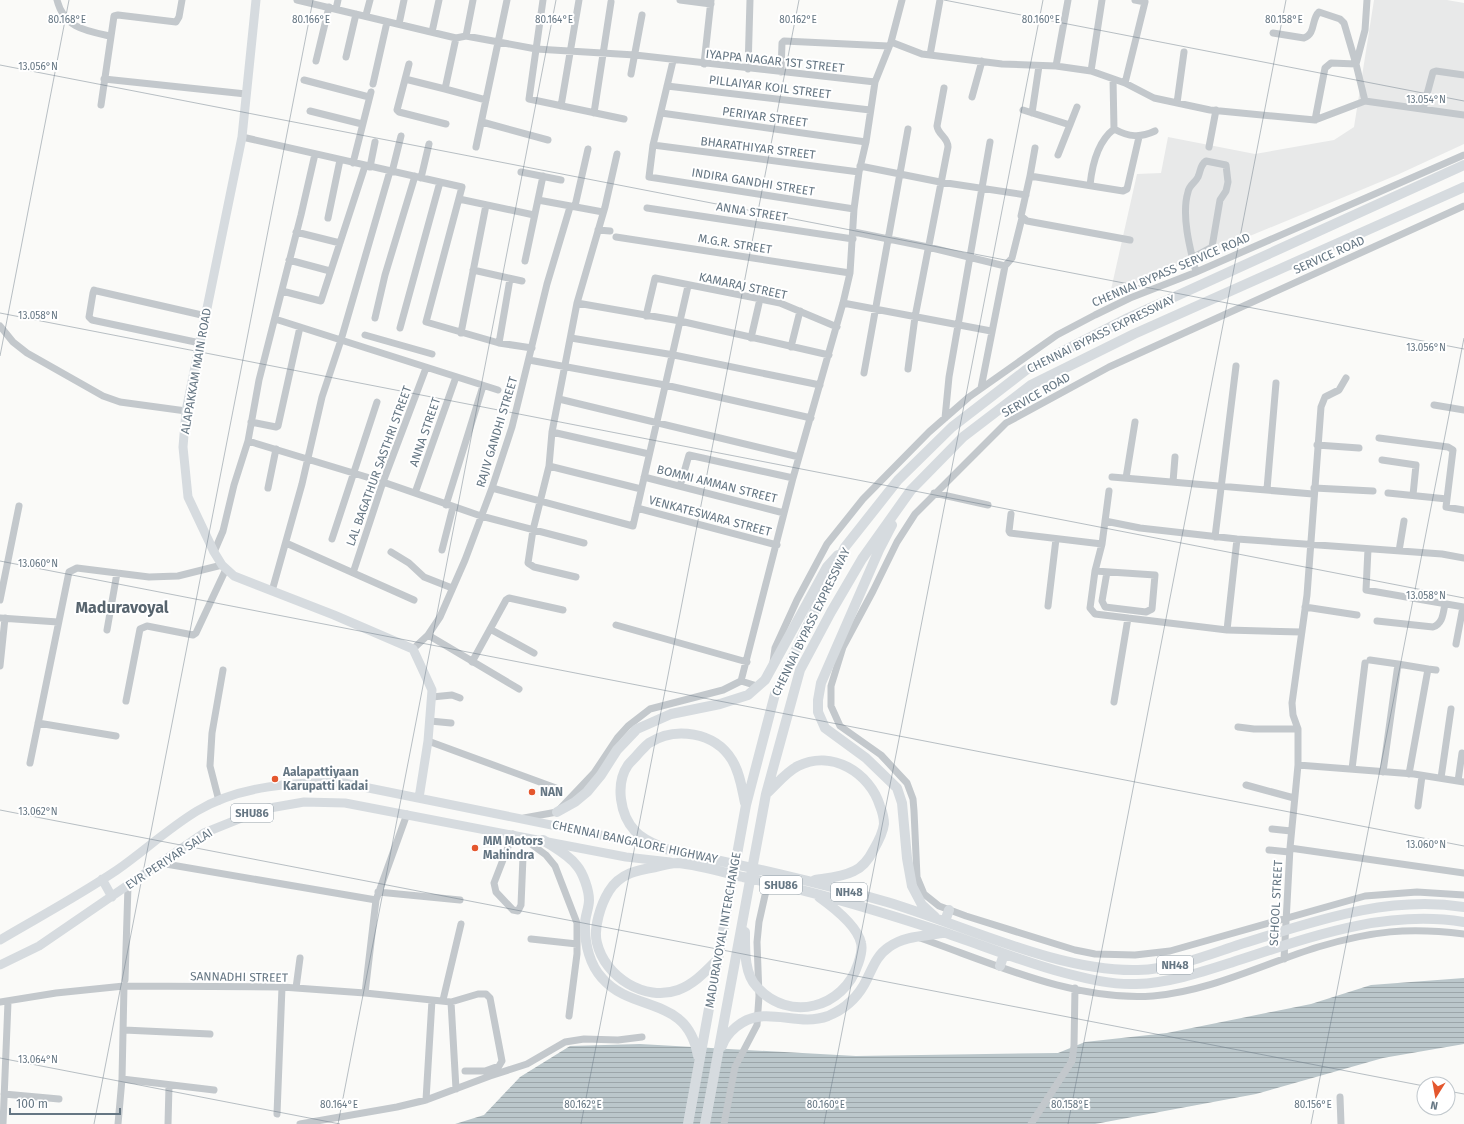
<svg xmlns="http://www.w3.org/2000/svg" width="1464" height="1124" font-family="'Fira Sans',sans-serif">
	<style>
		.built { fill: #e8e9e9 }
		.water { fill: url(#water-rules) }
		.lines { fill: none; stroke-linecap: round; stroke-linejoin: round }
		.minor { stroke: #c3c8cc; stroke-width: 7 }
		.major { stroke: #d6dbdf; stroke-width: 9 }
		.highway { stroke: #d6dbdf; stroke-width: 10 }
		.ticks { fill: none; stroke: #657683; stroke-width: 1; stroke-opacity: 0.45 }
		.poi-dot { fill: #e4572e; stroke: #fff; stroke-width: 1.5 }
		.labels { text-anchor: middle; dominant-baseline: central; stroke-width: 4; stroke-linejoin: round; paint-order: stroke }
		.shield { fill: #fff; stroke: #939fa8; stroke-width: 1 }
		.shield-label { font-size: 11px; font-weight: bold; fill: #657683 }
		.street-label { font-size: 12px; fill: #657683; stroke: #fff }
		.poi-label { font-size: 12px; font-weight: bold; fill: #657683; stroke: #fff; text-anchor: start }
		.district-label { font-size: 16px; font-weight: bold; fill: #57646e; stroke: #fff }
		.ticks-label { font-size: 10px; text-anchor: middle; fill: #657683; stroke: #fff; stroke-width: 4; stroke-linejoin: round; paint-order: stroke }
	</style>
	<defs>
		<pattern id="water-rules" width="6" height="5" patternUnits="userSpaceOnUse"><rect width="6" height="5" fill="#bbc7cb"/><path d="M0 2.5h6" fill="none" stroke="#9ca6aa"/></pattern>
	</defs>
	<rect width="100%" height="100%" fill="#fafaf8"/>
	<path class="built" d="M1374,0H1447L1464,3V144L1397,175L1110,294L1137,174L1161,173L1168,137L1255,154L1334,140L1354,127Z"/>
	<path class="water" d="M1464,978V1044L1383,1058L1256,1094L1095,1124H455L484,1115L520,1077L570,1046L640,1044L856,1056L1058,1053L1085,1042L1167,1033L1311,1004L1371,985Z"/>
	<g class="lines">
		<path class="minor" d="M57,0C64,28 86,31 110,36
			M297,0L456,38L466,36L536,49L635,55L875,82
			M543,0L529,99L624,119
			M680,0L711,4
			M336,9L338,0
			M366,15L370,0
			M399,24L404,0
			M432,32L439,0
			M1273,33L1304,38C1316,34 1311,19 1319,12L1340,19L1344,23L1356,64L1365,101
			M466,36L473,0
			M891,42L922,54L1002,64L1056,66L1091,71L1125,83L1154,98L1210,110L1315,120L1365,101L1464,115
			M930,55L940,0
			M346,57L356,14
			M316,61L329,7
			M673,61L653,145L649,177L854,209
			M409,64L397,110L399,112L446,124
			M704,64L711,0
			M1056,66L1068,0
			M748,69L750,0
			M1091,71L1102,0
			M781,72L782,43L784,41L888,46
			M631,74L642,15
			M104,79L246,94
			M405,79L445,89L456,38
			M304,80L369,97
			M1125,83L1145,2L1135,0
			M373,84L387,22
			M667,86L870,110
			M445,89L486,100
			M972,97L982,61
			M1177,103L1184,52
			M101,105L114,16L118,15L176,22L179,17L182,0
			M561,106L579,0
			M1423,109L1433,72L1436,71L1464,75
			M1023,110L1070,125
			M310,111L362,124
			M594,113L611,2
			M661,113L866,142
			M1032,113L1039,66
			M1315,120L1325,68L1331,63L1356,64L1365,30L1367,0
			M482,122L548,140
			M1114,129C1129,137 1140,138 1155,131
			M242,137L462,187L426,322L499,343L532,348
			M653,145L859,172
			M476,147L507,0
			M1209,147L1216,110
			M1058,155L1077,107
			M353,163L371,92
			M860,166L940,182L1026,195
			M370,167L375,142
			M392,172L401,136
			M521,172L561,180
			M1030,176L1035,148
			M421,178L429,144
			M1090,185C1092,166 1097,142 1114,129L1113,79
			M459,199L534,215
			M538,200L603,212
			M575,206L588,149
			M1464,206L1109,367L1006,423L915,514L897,542L873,591L843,647L831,686V706L840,726L881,755L907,783L913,799L914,811L917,877L924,894L939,906L966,916L1075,950L1095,954L1135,955L1170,951L1365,896L1417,892L1464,895
			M647,208L853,239
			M328,218L340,160
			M598,230L610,231
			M296,232L340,243
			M854,232L928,247L1005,266
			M616,237L850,273
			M1130,240L1027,221L1021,216L1030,176L1123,191L1127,189L1139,137
			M1192,258L1212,247L1220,200L1226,191L1228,182L1226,165L1206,161C1200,165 1201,170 1198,177C1195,183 1189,185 1188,192C1181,215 1190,249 1196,272
			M289,260L330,271
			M525,261L543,176
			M473,270L522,281
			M282,291L321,301L365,166
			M577,303L680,321L829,355
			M843,303L991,331
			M646,316L655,278L780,303L837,327
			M375,318L385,275L415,176
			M275,319L498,390
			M0,326L13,342L27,353L103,396L120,402L186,411
			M400,328L440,182
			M461,333L486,205
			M365,335L432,354
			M571,338L674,355L820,385
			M751,338L760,299
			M200,343L92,320L89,317L93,293L94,290L97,291L206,316
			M499,343L510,279
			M791,347L800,311
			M529,360L665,385L811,418
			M908,369L915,317L948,147C948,137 938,135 937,126L944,88
			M864,373L908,129
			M981,388L1005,266L1012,258L1022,218
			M559,399L799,457
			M1434,405L1464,410
			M945,418L949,377L990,142
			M251,422L276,427L278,426L300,327
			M552,432L649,454
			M1379,438L1448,447L1453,450L1446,507L1464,510
			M248,441L383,482L481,516L584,543
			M1317,445L1359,448
			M1382,460L1416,465L1413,495
			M549,466L641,489
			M644,477L784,513
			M1112,477L1313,494
			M1126,478L1135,422
			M1173,482L1175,457
			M680,486L689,455L793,478
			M268,488L276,449
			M492,488L633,526L688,286
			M1314,488L1373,491
			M1267,489L1276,383
			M1109,491L1102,544L1095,571L1090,608L1095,614L1227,630L1301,632
			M415,493L456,377
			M934,493L988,505
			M1388,493L1447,499
			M446,505L483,386
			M637,508L777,545
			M1011,514L1009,531L1010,533L1102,544
			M1105,521L1140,528L1237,539L1442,554L1464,558
			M1215,537L1236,366
			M332,539L377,402
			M286,543L414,600
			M1368,549L1366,590L1464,607
			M442,550L453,507
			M1399,551L1404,521
			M214,552L223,531L234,485L248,441L259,380L301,215L315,154
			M391,552L409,563L424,577L452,588
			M1095,571L1155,575L1152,609L1146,612L1105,607L1102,601L1107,572
			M353,573L383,482L426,368
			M576,577L534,567L528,563L533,530L549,466L552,432L577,303L605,207L617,154
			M272,591L302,484L322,397L341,340L390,171
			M0,600L19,506
			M1048,606L1056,539
			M1305,607L1357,615
			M0,618L58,622
			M1377,621L1433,627C1443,624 1443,613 1445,604
			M616,625L747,662
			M490,629L534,653
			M107,630L117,573
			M1227,630L1237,539
			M428,635L519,689
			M1456,644L1463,607
			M413,649L428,635L440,617L465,560L492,488L512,427L547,284L570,207
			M1370,660L1398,664
			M472,662L506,600L509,598L563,610
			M773,662L775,648L797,600L827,544L863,499L929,432L969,397L1057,335L1095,315L1130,298L1194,273L1464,155
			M0,666L5,618
			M741,681L793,478L843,303L850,273L854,209L859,172L866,142L875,82L891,42L902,0
			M432,697L452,695L460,698
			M126,701L140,629L147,626L193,635L196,633L226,569
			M1114,702L1128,618
			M430,721L451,723
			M38,723L116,736
			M1238,727L1254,729H1298
			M428,741L556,788
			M30,763L69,572L77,568L149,577L178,576L222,565
			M1298,765L1414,774L1464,782
			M1352,769L1365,663
			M1383,772L1398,664L1428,669
			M1409,774L1428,669L1436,670
			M1441,778L1451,709
			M1458,781L1462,753
			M1246,785L1294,798
			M219,801L210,766L212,733L223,670
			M1418,806L1422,776
			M524,818L557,812L594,773L618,737L628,726L650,709L723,690L741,681L757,686
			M1272,829L1291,831
			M513,834L494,883L496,892L513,910L518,911L521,905L523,857
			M523,838L546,855L555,866L577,923V954L569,1016
			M1290,848L1464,873
			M1269,850L1289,852
			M160,863L376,900
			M378,892L460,900
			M917,937C990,962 1074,1002 1153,996C1211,991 1263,964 1318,947C1372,931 1408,927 1464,934
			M531,939L577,944
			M1284,959L1290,848L1298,765V729L1293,715L1292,703L1307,595L1321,407L1325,397L1339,390L1346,378
			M125,980L128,886
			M296,988L300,958
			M365,993L376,900L407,814
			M443,1000L461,924
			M0,1002L56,993L124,986L282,987L365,993L451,1002L478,994H486L490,998L502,1061L499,1066L485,1071H465
			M451,1002L456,1089
			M124,1030L210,1034
			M122,1079L214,1090
			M4,1094L59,1099
			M1340,1097L1341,1124
			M426,1100L432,1000
			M277,1114L282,987
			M3,1124L8,1002
			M118,1124L122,1079L124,986
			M168,1124L169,1086
			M300,1124L397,1107L426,1100L490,1076L527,1064L565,1042L584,1039L618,1040L642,1037
			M724,1124L735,1067L757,1025L759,996L757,942L759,922L768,882
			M1031,1124L1072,1061L1074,1046L1075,988"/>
		<path class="major" d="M256,0L242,137L186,411L183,447L188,497L214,552L222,565L234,576L334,615L413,649L432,690L428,741L419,798
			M102,879L112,897
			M0,940C39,917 80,895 117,870C144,851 169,828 197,811C240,785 296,782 344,783L655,846
			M0,965L39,946L204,833L264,809L304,802L345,803L626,857L670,862"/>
		<path class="highway" d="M892,525L879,550L821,683L818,700V712L825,728L866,758L897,788L902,803L907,858L912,886L922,905L935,917
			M766,794C776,785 786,772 798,766C832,749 870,773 880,806C882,811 884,818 884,824C883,832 878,842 874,849C870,857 863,867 854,871C842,877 828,878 815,880
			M745,803C742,789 740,773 732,760C715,732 675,726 649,743C645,746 641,751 638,754C635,758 631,761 628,765C615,784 620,815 635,831C643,840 655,844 666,849C740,865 815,881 887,902C964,925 1058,972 1138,970C1173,969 1205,956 1238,945C1313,922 1385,895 1464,907
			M557,812L575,802L587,792L601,775L617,750L637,729L671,714L720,704L748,695L765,680L827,567L838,555
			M543,840C555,848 569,855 577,866C583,873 589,890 589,900C589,909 584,918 585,927C585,945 590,965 602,978C633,1014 687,994 698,1056
			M945,921L949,910
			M745,932C745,949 744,974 757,987C789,1023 844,1008 858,964C860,958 863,950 861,943C857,925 833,907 819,897
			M717,960C705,972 694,984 678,990C645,1002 605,977 597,943C593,928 601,904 609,891C620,873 638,870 656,867C663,865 671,863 678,863C700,865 722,872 743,877C810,890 875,910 940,931C982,945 1023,962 1065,973C1088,979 1112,985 1136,984C1169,983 1202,972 1233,962C1308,938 1383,909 1464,922
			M1000,966L1004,954
			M722,1046C725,1037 730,1032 736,1027C764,1003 796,1028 828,1016C845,1009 859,996 867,979C873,967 877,955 889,947C904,936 924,936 942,933
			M688,1124L746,805L775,694L845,547L898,480L952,427L1026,370L1128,318L1464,165
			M705,1124L766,794L800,670L831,612L862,559L911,490L963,437L1031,385L1134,334L1464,187"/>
	</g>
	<path class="ticks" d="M944,0L1464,101M0,65L1464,349M0,313L1464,598M0,356L69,0M0,561L1464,846M0,810L1424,1086M0,1058L340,1124M1448,1091L1464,1094M94,1124L313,0M338,1124L556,0M581,1124L799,0M824,1124L1043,0M1068,1124L1286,0M1311,1124L1464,338"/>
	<g class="poi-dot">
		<circle cx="275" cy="779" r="4"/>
		<circle cx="532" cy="792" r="4"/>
		<circle cx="475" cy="848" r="4"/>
	</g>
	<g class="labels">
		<g class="shield">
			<rect x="231" y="804" width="42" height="18" rx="3"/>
			<rect x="760" y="876" width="42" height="18" rx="3"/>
			<rect x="831" y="883" width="36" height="18" rx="3"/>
			<rect x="1157" y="956" width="36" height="18" rx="3"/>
		</g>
		<g class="shield-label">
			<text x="252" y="813">SHU86</text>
			<text x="781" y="885">SHU86</text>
			<text x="849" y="892">NH48</text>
			<text x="1175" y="965">NH48</text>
		</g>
		<g class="street-label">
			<text transform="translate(775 61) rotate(6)">IYAPPA NAGAR 1ST STREET</text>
			<text transform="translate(770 87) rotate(7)">PILLAIYAR KOIL STREET</text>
			<text transform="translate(765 117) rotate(8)">PERIYAR STREET</text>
			<text transform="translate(758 148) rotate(7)">BHARATHIYAR STREET</text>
			<text transform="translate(753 182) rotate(9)">INDIRA GANDHI STREET</text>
			<text transform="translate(752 212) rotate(9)">ANNA STREET</text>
			<text transform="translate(735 244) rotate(9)">M.G.R. STREET</text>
			<text transform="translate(1329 255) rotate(-24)">SERVICE ROAD</text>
			<text transform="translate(1171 270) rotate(-23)">CHENNAI BYPASS SERVICE ROAD</text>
			<text transform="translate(743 286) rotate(12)">KAMARAJ STREET</text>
			<text transform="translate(1101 334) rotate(-26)">CHENNAI BYPASS EXPRESSWAY</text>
			<text transform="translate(196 371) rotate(-80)">ALAPAKKAM MAIN ROAD</text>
			<text transform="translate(1036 395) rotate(-30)">SERVICE ROAD</text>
			<text transform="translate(425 432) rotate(-71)">ANNA STREET</text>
			<text transform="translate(497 432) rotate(-73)">RAJIV GANDHI STREET</text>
			<text transform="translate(379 466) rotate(-70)">LAL BAGATHUR SASTHRI STREET</text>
			<text transform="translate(717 484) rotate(14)">BOMMI AMMAN STREET</text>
			<text transform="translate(710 516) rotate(15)">VENKATESWARA STREET</text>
			<text transform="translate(811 622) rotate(-64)">CHENNAI BYPASS EXPRESSWAY</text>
			<text transform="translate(635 842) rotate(12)">CHENNAI BANGALORE HIGHWAY</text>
			<text transform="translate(169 859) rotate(-33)">EVR PERIYAR SALAI</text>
			<text transform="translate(1276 903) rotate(-87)">SCHOOL STREET</text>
			<text transform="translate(723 930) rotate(-80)">MADURAVOYAL INTERCHANGE</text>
			<text transform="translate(239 977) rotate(1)">SANNADHI STREET</text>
		</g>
		<g class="poi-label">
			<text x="283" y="772">Aalapattiyaan<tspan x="283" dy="14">Karupatti kadai</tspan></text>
			<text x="540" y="792">NAN</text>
			<text x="483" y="841">MM Motors<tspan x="483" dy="14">Mahindra</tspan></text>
		</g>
		<g class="district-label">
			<text x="122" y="607">Maduravoyal</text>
		</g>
	</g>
	<g class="ticks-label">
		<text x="67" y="23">80.168°E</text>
		<text x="311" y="23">80.166°E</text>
		<text x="554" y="23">80.164°E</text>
		<text x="798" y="23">80.162°E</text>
		<text x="1041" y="23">80.160°E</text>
		<text x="1284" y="23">80.158°E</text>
		<text x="38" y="70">13.056°N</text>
		<text x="1426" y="103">13.054°N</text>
		<text x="38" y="319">13.058°N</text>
		<text x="1426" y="351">13.056°N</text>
		<text x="38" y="567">13.060°N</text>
		<text x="1426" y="599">13.058°N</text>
		<text x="38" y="815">13.062°N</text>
		<text x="1426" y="848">13.060°N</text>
		<text x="38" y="1063">13.064°N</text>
		<text x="339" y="1108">80.164°E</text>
		<text x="583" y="1108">80.162°E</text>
		<text x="826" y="1108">80.160°E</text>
		<text x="1070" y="1108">80.158°E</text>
		<text x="1313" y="1108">80.156°E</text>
	</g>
	<g transform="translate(1436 1096) rotate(191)"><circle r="19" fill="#ffffff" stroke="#c1c8cd"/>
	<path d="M0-3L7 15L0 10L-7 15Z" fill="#e4572e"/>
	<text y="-6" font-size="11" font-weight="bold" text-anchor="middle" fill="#657683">N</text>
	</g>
	<path d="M10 1108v6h110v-6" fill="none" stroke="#657683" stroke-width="2"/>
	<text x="16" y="1108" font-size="12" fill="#657683" stroke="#ffffff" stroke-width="3" paint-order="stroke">100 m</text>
</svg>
